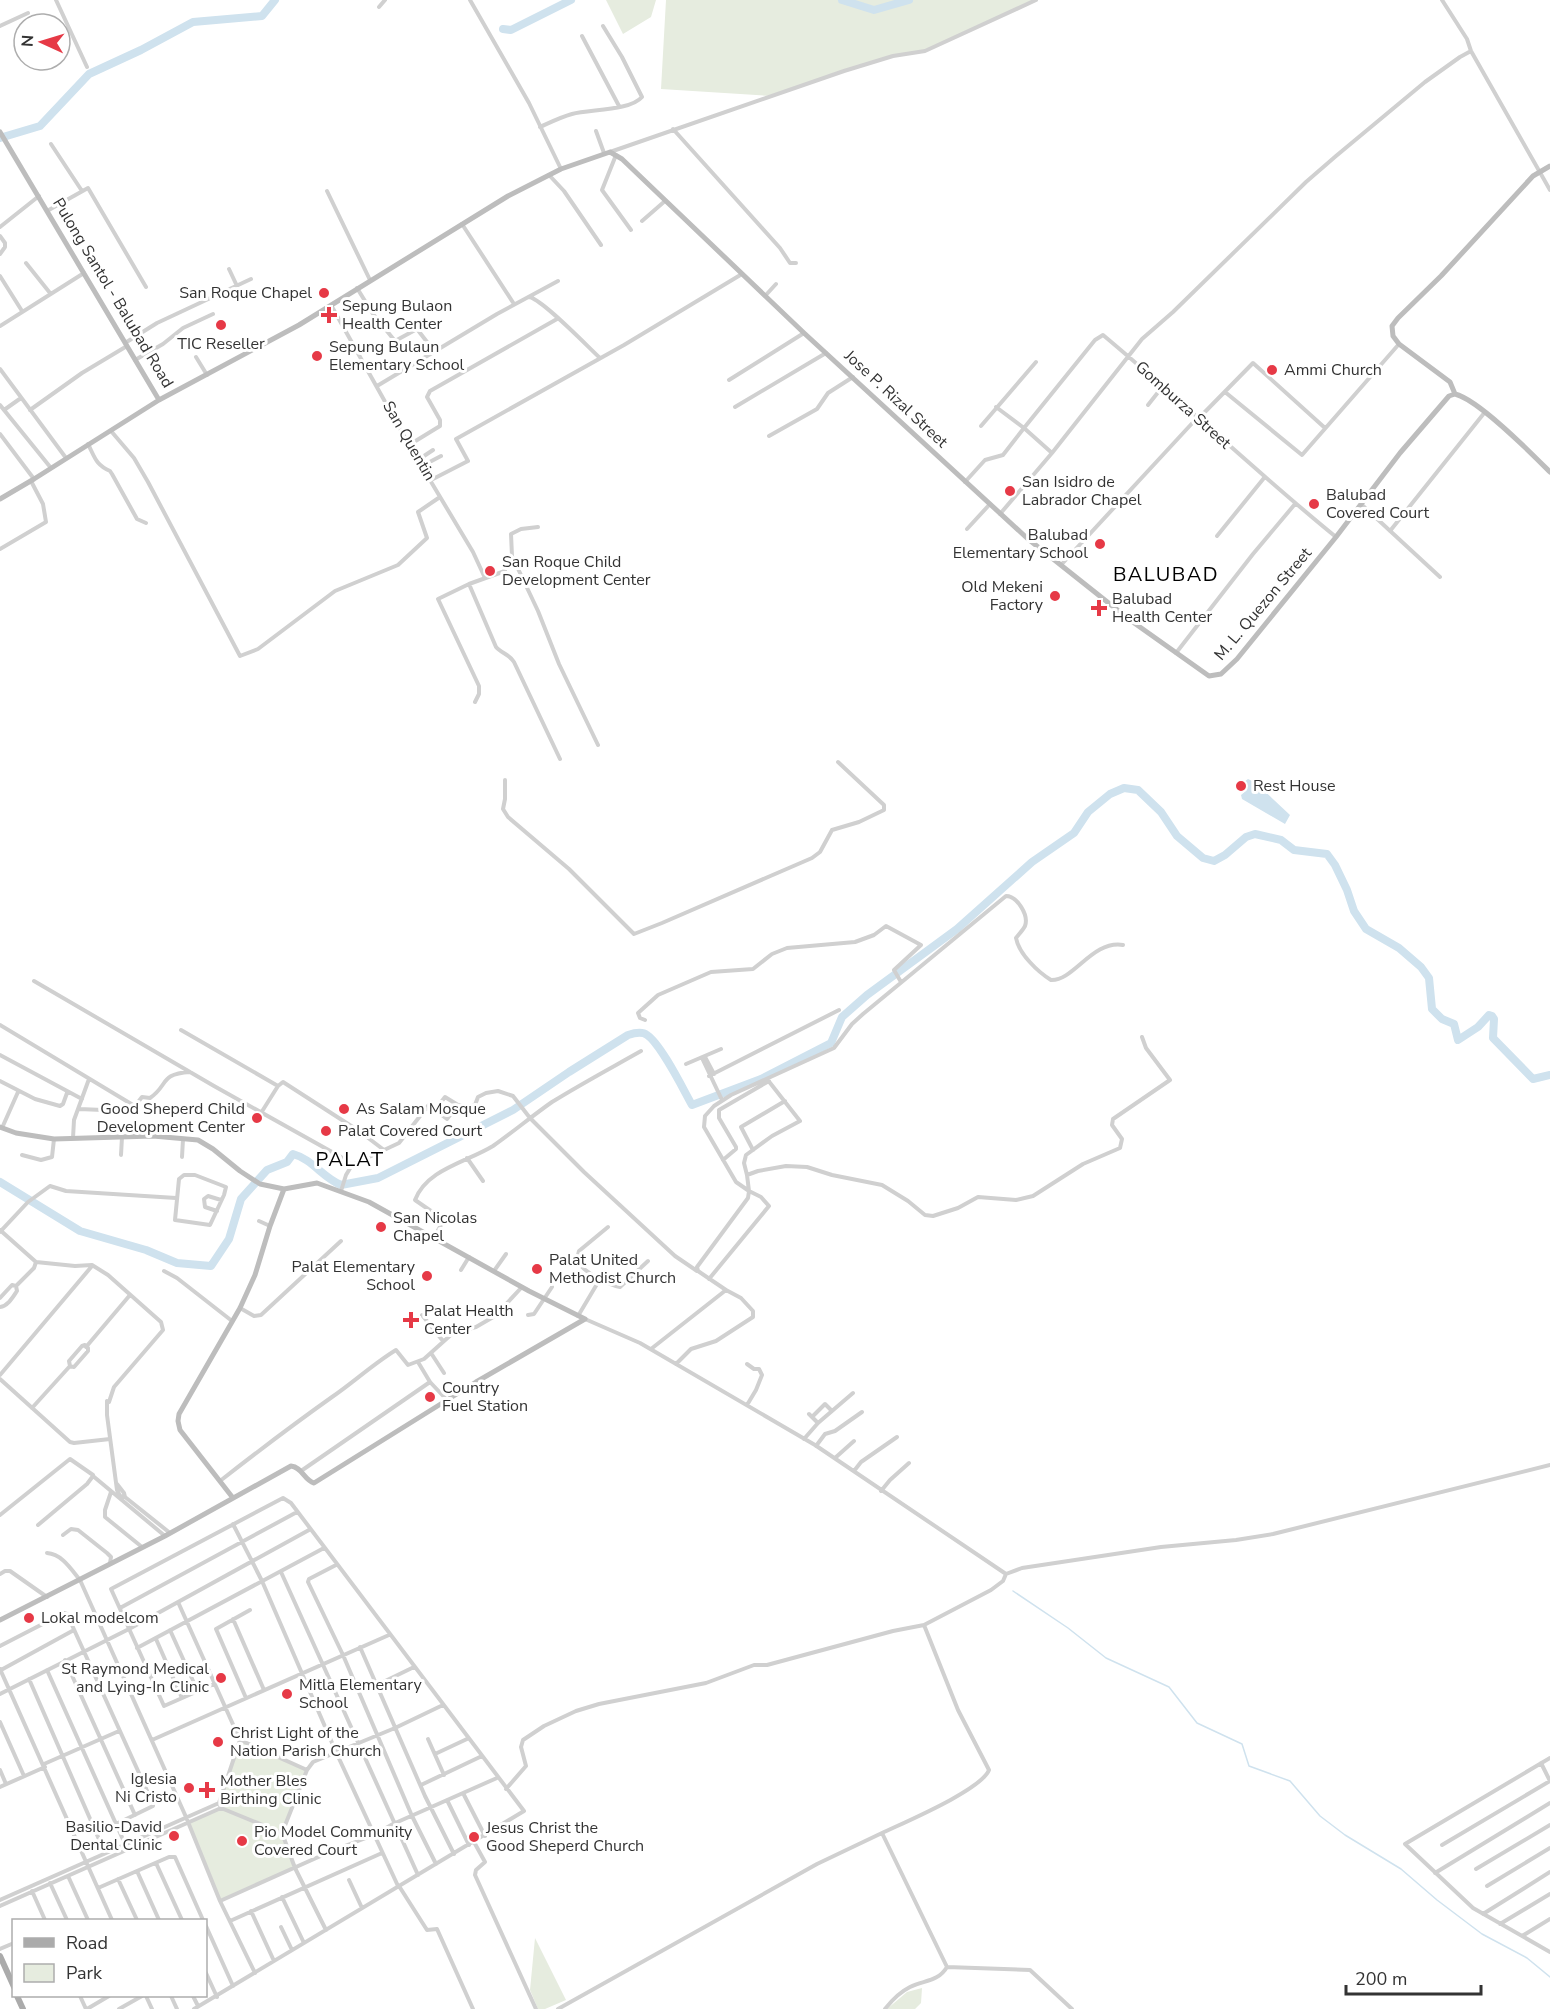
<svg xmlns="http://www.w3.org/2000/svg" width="1550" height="2009" font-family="'Nunito Sans',sans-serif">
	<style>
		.green { fill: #e6ecdf }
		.water { fill: #cfe2ee }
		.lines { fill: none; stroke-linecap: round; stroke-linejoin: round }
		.stream { stroke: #cfe2ee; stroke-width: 1.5 }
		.river { stroke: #cfe2ee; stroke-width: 8 }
		.street { stroke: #d0d0d0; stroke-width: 4 }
		.secondary { stroke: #bdbdbd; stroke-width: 5 }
		.primary { stroke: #ababab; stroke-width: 6 }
		.poi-dot { fill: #e63946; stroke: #fff; stroke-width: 2 }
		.labels { text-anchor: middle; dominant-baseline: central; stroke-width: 6; stroke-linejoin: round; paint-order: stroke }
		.street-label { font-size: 16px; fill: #333; stroke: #fff }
		.poi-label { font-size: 16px; fill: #333; stroke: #fff; text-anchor: start }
		.quarter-label { font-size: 20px; letter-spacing: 1.5px; fill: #000; stroke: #fff }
	</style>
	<rect width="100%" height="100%" fill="#fff"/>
	<path class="green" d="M606,0H656L651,17L623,34Z
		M666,0H1033L927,49L853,67L770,96L661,89Z
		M240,1740L307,1770L282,1833L295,1868L220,1901L187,1822L221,1808L219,1803Z
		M535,1938L566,2000L545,2009H538L530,1990Z
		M922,1988L921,2003L915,2009H887L907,1992Z"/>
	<path class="water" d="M1248,779L1256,783L1290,815L1285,824L1242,799L1241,795L1247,790L1244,782Z"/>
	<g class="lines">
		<path class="stream" d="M1013,1591L1068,1628L1106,1658L1169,1687L1197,1723L1242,1744L1249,1766L1290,1781L1320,1816L1345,1835L1401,1869L1437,1900L1482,1934L1527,1958L1550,1977"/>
		<path class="river" d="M842,0L874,10L909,0
			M503,29L511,30L571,0
			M0,138L40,126L89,74L141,50L193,22L262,16L275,0
			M0,1182L80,1231L146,1250L177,1263L211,1266L229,1239L241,1199L267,1170L287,1162L293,1154C312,1159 323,1178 341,1185L378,1178L513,1110L569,1072L628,1035C634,1033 642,1031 647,1035C661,1044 683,1089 692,1105L761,1079L831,1043L842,1017L867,995L957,929L1032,862L1074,833L1088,812L1110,794L1124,788L1138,790L1161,812L1177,836L1203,858L1214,861L1225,855L1246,837L1255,834L1281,840L1294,850L1327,854L1335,865L1347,890L1354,911L1366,929L1399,948L1421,967L1429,978L1432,1009L1442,1019L1454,1024L1458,1040L1478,1027L1489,1015L1492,1016L1494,1019L1493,1038L1533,1079L1550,1075"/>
		<path class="street" d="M56,0L87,67
			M470,0L529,103L561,169
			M1442,0L1467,39L1471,51L1550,190
			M379,7L385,0
			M0,26L28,13
			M582,36L619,106
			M540,127C551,122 561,117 572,114C590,109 630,111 642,97L622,57L603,26
			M673,129L780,248L790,263H796
			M596,131L604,153
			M51,144L82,191
			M610,152L844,71L893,56L925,51L1036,0
			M616,155L602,190L631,230
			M549,175L564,191L601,245
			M327,191L370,280
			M47,211L88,188L146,287
			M642,221L665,201
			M462,224L514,304
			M0,227L39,196
			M0,236L5,243V247L0,254
			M26,263L50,293
			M229,269L237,286
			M0,276L22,311
			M357,288L373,314L395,341L417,329L434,351
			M765,296L776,284
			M529,297C542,299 587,346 600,358
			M331,305L412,450L473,552L485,578
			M0,326L84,273
			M125,343L157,323L251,279
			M196,357L207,375
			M135,360L163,344L183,328L213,314
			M0,369L66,458
			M729,380L804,333
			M377,386L497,314L558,281
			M1225,392L1302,455L1399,344
			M0,405L51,468
			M1148,405L1163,386
			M735,407L826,353
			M996,407L1024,428L1095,340L1103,335C1182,401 1256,472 1336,537
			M4,410L21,398
			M30,410L82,373L127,346
			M1198,419L1253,363L1325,428
			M981,426L1036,362
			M111,431L134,458L148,482L240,656L258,649L335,591L398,565L427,538L418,512L440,497
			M0,434L34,479
			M769,436L817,409L828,393L853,377
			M88,444C95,458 96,465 110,471L112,474L137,519L146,523
			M409,445L440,426V420L427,397L430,391L557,319
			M418,460L433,450
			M422,466L441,456
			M431,480L468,461L456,439L624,345L742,274
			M965,482L985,460L1003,455L1024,428L1052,453
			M1361,504L1440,577
			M1000,514L1052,453L1142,339L1173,312L1306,182L1336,156L1425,82L1460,57L1471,51
			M538,527L521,529L511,534L512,556L538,611L559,664L598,745
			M967,529L990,504
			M1390,531L1485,412
			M1217,536L1264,478
			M0,549L46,522L43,504L31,481
			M1061,565L1197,418
			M469,584L496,647C501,653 509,654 514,662L560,759
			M1176,653L1253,554L1295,504
			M475,702L479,694V686L438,599L469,584L505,571
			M505,780V799L503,809L508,817L569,869L634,934L662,923L812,858L820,852L832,830L859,822L884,810V805L838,762
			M34,981L214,1086L341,1157L352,1165
			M645,1020L640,1018L638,1013L658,995L711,972L753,969L772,954L787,948L855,942L874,935L886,926L921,945L894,970L901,982
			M0,1025L133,1105L135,1106L142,1097L150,1098C169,1085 159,1074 190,1072
			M181,1030L278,1086
			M0,1055L82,1099
			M705,1057L714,1074
			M702,1058L722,1100
			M686,1064L721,1049
			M709,1076L839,1010
			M0,1081L35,1099L60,1106L63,1104L67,1093
			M458,1105L467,1107L475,1105L478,1097L486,1093L498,1091L513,1096L530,1118L584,1172L675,1256L697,1271
			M426,1108L435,1110L447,1119L458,1105L445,1097L435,1110
			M79,1109L103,1110
			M261,1113L278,1086L283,1082L359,1131L384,1150
			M2,1128L18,1092
			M73,1138L74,1120L89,1079
			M753,1150L741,1127L785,1101
			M22,1155L41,1160L52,1157L54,1139
			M121,1155L122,1137
			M182,1157L183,1139
			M467,1158L483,1181
			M723,1160L736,1149V1147L719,1118V1110L769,1081
			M184,1175H195L226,1187L224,1195L210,1225L175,1220L179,1179Z
			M747,1175L744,1163L746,1155L772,1136L800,1121L767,1079
			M341,1191L346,1175L352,1165L399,1143L431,1102
			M217,1211L205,1207L204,1199L208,1196L221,1200
			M259,1221L270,1226
			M608,1227L579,1251L577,1259C579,1270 608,1285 620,1287L648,1261
			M0,1230L36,1262L75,1266L92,1265L108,1275L161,1322L163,1330L114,1387L109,1402L107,1401V1415L117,1490L120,1496L125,1497L170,1533
			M0,1232L28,1202L50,1186L66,1191L176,1198
			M434,1237L444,1220L415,1200C427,1169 467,1162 493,1146C513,1132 532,1116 552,1102C581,1084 611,1068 641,1051
			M461,1270L469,1257
			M164,1271L177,1278L232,1321
			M494,1271L506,1254
			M709,1279L769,1206L761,1197L749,1191L747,1175L758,1171L786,1166L807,1167L832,1175L882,1185L908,1201L925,1215L933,1216L958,1208L978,1197L1016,1200L1033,1196L1083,1164L1120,1148L1122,1139L1112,1125L1113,1119L1170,1080L1146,1048L1142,1037
			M0,1298L12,1285L16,1286L34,1268L36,1262
			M0,1307C8,1306 13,1297 17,1291L16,1286
			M482,1307L489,1318
			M240,1308L254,1316L261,1315L341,1241
			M422,1315L443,1341
			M528,1315L534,1314L552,1287
			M578,1316L600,1279
			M585,1319L640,1343L815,1445L1006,1574
			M86,1347L130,1295
			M651,1349L726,1290L698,1271L697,1267L748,1198L749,1191L736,1182L704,1127L705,1116L714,1106L731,1095L834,1048L852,1024L863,1014L1006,896C1017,896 1029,915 1025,926C1023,930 1019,934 1016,938C1019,954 1038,972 1051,980C1074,981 1092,940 1123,945
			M431,1353L444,1373
			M418,1362L430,1382L447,1400
			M676,1364L691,1349L716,1341L753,1317V1311L741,1298L726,1290
			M0,1375L92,1266
			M0,1379L70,1442L74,1443L110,1439
			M747,1405L756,1390L762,1375L759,1369H754L747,1364
			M32,1408L70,1366L74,1367L88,1351V1348L85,1345L82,1346L69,1361L70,1366
			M809,1414L818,1423
			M812,1417L825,1404L831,1410
			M804,1439L818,1423L853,1393
			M816,1446L825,1434L835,1431L862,1412
			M835,1458L854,1441
			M301,1471L430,1382
			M854,1471L861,1462L897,1437
			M220,1481C257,1452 294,1424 332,1397C354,1382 373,1364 396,1350L408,1365L424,1359L453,1333L476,1327L495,1316L522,1287
			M117,1484L124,1493L125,1497
			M881,1491L890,1480L909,1463
			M111,1492L105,1510V1517L142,1547
			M0,1515L70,1459L93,1475
			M233,1524L262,1581L336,1752L398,1886
			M38,1525L87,1484L93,1476L165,1536
			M63,1535L71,1529L78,1530L107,1553L111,1557L110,1563
			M47,1553C62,1554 71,1569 80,1580L186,1817L220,1901L255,1973
			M336,1565L309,1579L308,1582L343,1655L412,1816L436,1864
			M281,1572L418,1875
			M0,1574L5,1571H10L47,1597
			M178,1602L240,1740L307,1770
			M120,1608L297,1512
			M233,1619L264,1690
			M924,1625L958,1710L989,1770C981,1790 905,1822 882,1833L947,1967L1030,1970L1072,2009
			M170,1630L198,1692
			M156,1639L182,1698
			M0,1646L64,1613L67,1614L153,1804V1806L116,1824
			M360,1647L425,1796L454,1854
			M137,1648L324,1548
			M65,1660L135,1815
			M0,1669L112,1920
			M1,1670L74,1630
			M47,1670L125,1844
			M29,1679L105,1853
			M377,1685L414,1667
			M0,1694L129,1629L309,1530
			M246,1698L216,1629L250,1610
			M0,1722L24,1776
			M428,1739L444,1775
			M152,1740L389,1635
			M240,1740L219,1803L221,1808L282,1833
			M435,1754L467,1739
			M1550,1758L1405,1844L1473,1908L1550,1952
			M1541,1763L1550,1781
			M44,1764L119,1731
			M0,1770L6,1784
			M421,1785L482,1756
			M0,1787L45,1767
			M506,1789L526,1766L521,1747L523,1740L544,1726L576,1711L599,1704L706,1683L754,1665H767L893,1631L924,1625L991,1590L1003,1581L1006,1574L1022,1568L1161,1547L1236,1540L1273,1534L1550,1465
			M463,1793L485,1836
			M447,1800L469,1845
			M474,1842L485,1862L476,1870L475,1875L536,2009
			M1442,1845L1550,1781
			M156,1863L182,1920
			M1476,1869L1550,1825
			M137,1871L159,1920
			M1435,1873L1550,1803
			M68,1876L88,1920
			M118,1879L137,1920
			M349,1880L362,1908
			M50,1883L67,1920
			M399,1886L427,1930L437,1929L473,2009
			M1487,1886L1550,1848
			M98,1888L169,1857H175L203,1920
			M32,1891L45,1920
			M282,1897L304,1943
			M0,1900L219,1803
			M220,1901L334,1850L374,1835L393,1824L497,1778
			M0,1906L221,1808
			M251,1911L274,1961
			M1483,1914L1550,1872
			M230,1921L382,1853
			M1500,1924L1550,1894
			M206,1926L233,1986
			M281,1927L292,1950
			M326,1930L295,1868L282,1833L307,1770L313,1762L395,1728L443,1705
			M1522,1936L1550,1919
			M0,1949L14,1943
			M206,1973L217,1997
			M80,1996L86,2009
			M146,1996L152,2009
			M171,1996L177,2009
			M193,1996L198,2006
			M87,2009L109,1996
			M119,2009L142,1996
			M194,2009L524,1811L291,1503L283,1498L111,1589L164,1706L214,1684
			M558,2009L817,1864L882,1833
			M885,2009C892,2000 900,1992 910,1987C924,1980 938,1982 947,1967"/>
		<path class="secondary" d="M0,132L159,400
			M1455,394L1450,382L1399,344L1393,336L1392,326L1398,318L1441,276L1533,176L1550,166
			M1455,394C1479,400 1531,453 1550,472
			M0,499L34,479L159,400L299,325L508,196L561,169L610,152L622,159L804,333L1028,539L1130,620L1209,676L1221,674L1237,659L1336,537L1400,453L1449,396L1455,394
			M0,1127L16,1133L54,1139L153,1136L198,1140L213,1149L240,1171L260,1184L284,1189L317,1183L369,1202L529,1291L585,1319
			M233,1498L180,1430L178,1421L179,1414L240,1308L255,1275L270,1226L284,1189
			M0,1620L165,1536L291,1466C302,1467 304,1480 314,1483L476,1382L585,1319"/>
		<path class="primary" d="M0,1956L14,1987
			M17,1996L23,2009"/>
	</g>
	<g class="poi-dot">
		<circle cx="324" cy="293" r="6"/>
		<path d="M326 306h6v6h6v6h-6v6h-6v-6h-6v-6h6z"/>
		<circle cx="221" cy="325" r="6"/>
		<circle cx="317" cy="356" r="6"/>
		<circle cx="1272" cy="370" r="6"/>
		<circle cx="1010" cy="491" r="6"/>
		<circle cx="1314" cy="504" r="6"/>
		<circle cx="1100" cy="544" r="6"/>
		<circle cx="490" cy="571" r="6"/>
		<circle cx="1055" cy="596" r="6"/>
		<path d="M1096 599h6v6h6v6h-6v6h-6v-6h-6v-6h6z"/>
		<circle cx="1241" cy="786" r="6"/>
		<circle cx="344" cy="1109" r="6"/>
		<circle cx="257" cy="1118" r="6"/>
		<circle cx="326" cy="1131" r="6"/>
		<circle cx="381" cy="1227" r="6"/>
		<circle cx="537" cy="1269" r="6"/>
		<circle cx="427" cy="1276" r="6"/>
		<path d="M408 1311h6v6h6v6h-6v6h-6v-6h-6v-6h6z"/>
		<circle cx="430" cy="1397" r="6"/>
		<circle cx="29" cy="1618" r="6"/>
		<circle cx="221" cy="1678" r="6"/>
		<circle cx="287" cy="1694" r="6"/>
		<circle cx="218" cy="1742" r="6"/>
		<circle cx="189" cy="1788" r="6"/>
		<path d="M204 1781h6v6h6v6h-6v6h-6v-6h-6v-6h6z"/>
		<circle cx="174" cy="1836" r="6"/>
		<circle cx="474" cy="1837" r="6"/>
		<circle cx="242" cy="1841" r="6"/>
	</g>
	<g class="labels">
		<g class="street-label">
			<text transform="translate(113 293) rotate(59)">Pulong Santol - Balubad Road</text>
			<text transform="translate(896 399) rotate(43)">Jose P. Rizal Street</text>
			<text transform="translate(1183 405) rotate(42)">Gomburza Street</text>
			<text transform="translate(409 441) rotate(60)">San Quentin</text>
			<text transform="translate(1263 604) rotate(-50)">M. L. Quezon Street</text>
		</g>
		<g class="poi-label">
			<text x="312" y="293" text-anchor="end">San Roque Chapel</text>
			<text x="342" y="306">Sepung Bulaon<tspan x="342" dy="18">Health Center</tspan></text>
			<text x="221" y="344" text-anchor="middle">TIC Reseller</text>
			<text x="329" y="347">Sepung Bulaun<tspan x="329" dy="18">Elementary School</tspan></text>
			<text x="1284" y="370">Ammi Church</text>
			<text x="1022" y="482">San Isidro de<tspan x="1022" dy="18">Labrador Chapel</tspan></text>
			<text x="1326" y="495">Balubad<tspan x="1326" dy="18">Covered Court</tspan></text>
			<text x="1088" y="535" text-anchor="end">Balubad<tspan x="1088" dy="18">Elementary School</tspan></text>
			<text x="502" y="562">San Roque Child<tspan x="502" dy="18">Development Center</tspan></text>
			<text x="1043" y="587" text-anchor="end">Old Mekeni<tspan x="1043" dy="18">Factory</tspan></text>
			<text x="1112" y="599">Balubad<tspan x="1112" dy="18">Health Center</tspan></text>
			<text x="1253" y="786">Rest House</text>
			<text x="245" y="1109" text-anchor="end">Good Sheperd Child<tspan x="245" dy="18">Development Center</tspan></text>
			<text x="356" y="1109">As Salam Mosque</text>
			<text x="338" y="1131">Palat Covered Court</text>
			<text x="393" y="1218">San Nicolas<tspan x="393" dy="18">Chapel</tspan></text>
			<text x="549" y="1260">Palat United<tspan x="549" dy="18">Methodist Church</tspan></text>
			<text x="415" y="1267" text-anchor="end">Palat Elementary<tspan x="415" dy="18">School</tspan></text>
			<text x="424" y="1311">Palat Health<tspan x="424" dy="18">Center</tspan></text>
			<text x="442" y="1388">Country<tspan x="442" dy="18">Fuel Station</tspan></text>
			<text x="41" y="1618">Lokal modelcom</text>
			<text x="209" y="1669" text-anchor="end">St Raymond Medical<tspan x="209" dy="18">and Lying-In Clinic</tspan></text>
			<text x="299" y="1685">Mitla Elementary<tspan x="299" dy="18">School</tspan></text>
			<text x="230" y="1733">Christ Light of the<tspan x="230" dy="18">Nation Parish Church</tspan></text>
			<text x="177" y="1779" text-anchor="end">Iglesia<tspan x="177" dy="18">Ni Cristo</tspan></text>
			<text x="220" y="1781">Mother Bles<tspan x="220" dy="18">Birthing Clinic</tspan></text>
			<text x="162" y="1827" text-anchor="end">Basilio-David<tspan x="162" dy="18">Dental Clinic</tspan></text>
			<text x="486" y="1828">Jesus Christ the<tspan x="486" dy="18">Good Sheperd Church</tspan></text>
			<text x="254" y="1832">Pio Model Community<tspan x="254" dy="18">Covered Court</tspan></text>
		</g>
		<g class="quarter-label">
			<text x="1166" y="574">BALUBAD</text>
			<text x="350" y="1159">PALAT</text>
		</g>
	</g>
	<rect x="12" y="1919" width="195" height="78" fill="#ffffff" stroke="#adadad" stroke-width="1.5"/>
	<rect x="24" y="1938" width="30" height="9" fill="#ababab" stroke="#adadad" stroke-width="1.5"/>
	<text x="66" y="1949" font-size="18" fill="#333333">Road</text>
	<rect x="24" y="1964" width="30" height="18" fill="#e6ecdf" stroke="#adadad" stroke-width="1.5"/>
	<text x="66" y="1979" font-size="18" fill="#333333">Park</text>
	<g transform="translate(42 42) rotate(274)"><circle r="28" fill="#ffffff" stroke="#adadad" stroke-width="1.5"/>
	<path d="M0-4.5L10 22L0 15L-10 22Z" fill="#e63946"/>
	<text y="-9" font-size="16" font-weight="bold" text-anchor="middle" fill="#333333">N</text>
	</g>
	<path d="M1346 1985v9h135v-9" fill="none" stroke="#333333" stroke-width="3"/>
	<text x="1355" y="1985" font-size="18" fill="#333333" stroke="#ffffff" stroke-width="4.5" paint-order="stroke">200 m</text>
</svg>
